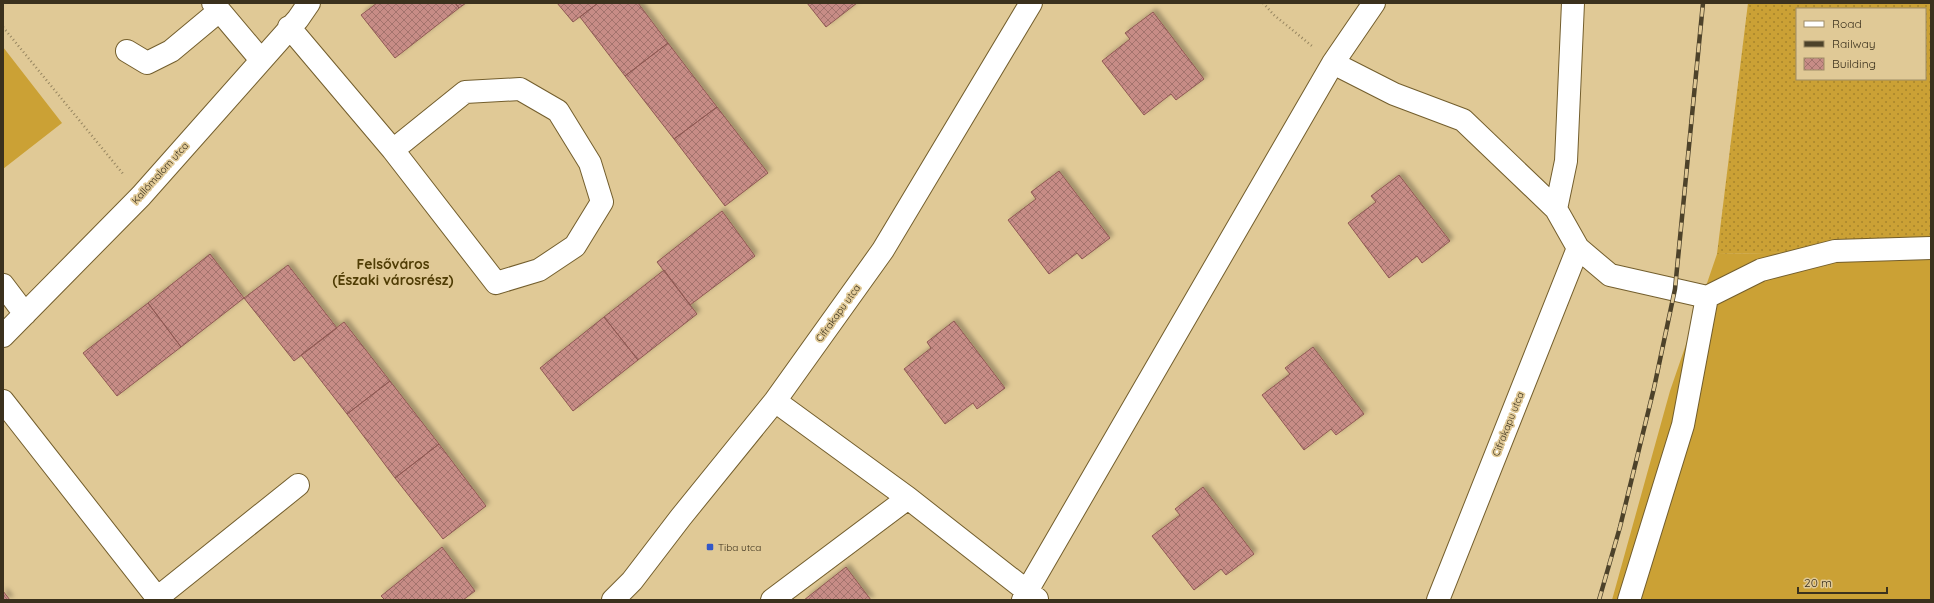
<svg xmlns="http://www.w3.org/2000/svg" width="1934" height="603" font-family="Quicksand,sans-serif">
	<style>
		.grass { fill: url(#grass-dots); fill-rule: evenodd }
		.garden { fill: #cba135 }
		.building { fill: url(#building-cross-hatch); stroke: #8f5953; filter: url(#shadow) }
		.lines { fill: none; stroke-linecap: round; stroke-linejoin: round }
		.minor-casing { stroke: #735e2d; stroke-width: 24 }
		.path { stroke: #95845f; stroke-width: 2.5; stroke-dasharray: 1 3; stroke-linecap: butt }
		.minor { stroke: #fff; stroke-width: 22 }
		.rail-casing { stroke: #4d422a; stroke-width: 4.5 }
		.rail { stroke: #e0c996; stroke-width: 3; stroke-dasharray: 9; stroke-linecap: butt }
		.poi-dot { fill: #3458c8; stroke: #e0c996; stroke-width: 1.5 }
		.labels { text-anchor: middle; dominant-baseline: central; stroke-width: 3.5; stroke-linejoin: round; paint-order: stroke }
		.street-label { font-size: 10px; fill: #3b311d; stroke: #e0c996 }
		.poi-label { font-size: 10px; fill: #3b311d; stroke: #e0c996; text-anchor: start }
		.district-label { font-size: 14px; font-weight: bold; fill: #503d05; stroke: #e0c996 }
	</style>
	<defs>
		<pattern id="grass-dots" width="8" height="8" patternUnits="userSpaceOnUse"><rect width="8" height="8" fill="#cba135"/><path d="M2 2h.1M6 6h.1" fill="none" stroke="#a6842c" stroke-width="1.8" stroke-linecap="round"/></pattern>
		<pattern id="building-cross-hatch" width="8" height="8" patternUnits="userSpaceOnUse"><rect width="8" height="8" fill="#c78c86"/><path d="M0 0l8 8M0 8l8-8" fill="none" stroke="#a3736d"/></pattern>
		<filter id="shadow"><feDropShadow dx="3.5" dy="-3.5" stdDeviation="2" flood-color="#0004"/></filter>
	</defs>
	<rect width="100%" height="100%" fill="#e0c996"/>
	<path class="grass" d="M1748,3H1931V250L1717,254ZM1797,9H1925V79H1797Z"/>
	<path class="garden" d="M3,47L62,123L3,169Z
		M1931,250V600H1612L1670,391L1717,254Z"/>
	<path class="building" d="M377,3H455L459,8L395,58L361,15Z
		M455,3H466L459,8Z
		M557,3H598L573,22Z
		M598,3H638L668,43L625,76L580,17Z
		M807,3H857L826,27Z
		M1153,12L1204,79L1176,100L1171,94L1144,115L1102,61L1130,39L1125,33Z
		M668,43L717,107L674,139L625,76Z
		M717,107L768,173L725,206L674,139Z
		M1059,171L1110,238L1082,259L1077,253L1049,274L1008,220L1036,199L1031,192Z
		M1399,175L1450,241L1422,263L1417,256L1389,278L1348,223L1376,202L1371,196Z
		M722,211L755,256L690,305L657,262Z
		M210,254L244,298L181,347L148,303Z
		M288,265L337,328L294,361L244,298Z
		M664,270L697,314L638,360L604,317Z
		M148,303L181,347L117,396L83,353Z
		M604,317L638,360L573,411L540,368Z
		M954,321L1005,388L977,409L973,403L945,424L904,369L931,348L927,342Z
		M344,322L390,381L347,414L301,355Z
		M1313,347L1364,414L1336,435L1331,429L1304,450L1262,395L1290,374L1285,368Z
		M390,381L439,444L395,478L347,414Z
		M439,444L486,506L443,539L395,478Z
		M1203,487L1254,554L1226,575L1221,569L1194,590L1152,536L1180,515L1175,509Z
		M442,547L475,591L463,600H385L381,596Z
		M846,567L871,600H804Z
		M3,591L10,600H3Z"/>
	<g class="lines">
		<defs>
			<path id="minor" d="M213,3L261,60
				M289,27L393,150L496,283L539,270L575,246L602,202L590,163L558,111L520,89L465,92L393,150
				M127,51L147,63L171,51L219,11
				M1333,63L1394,94L1463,120L1556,209L1578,248L1610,275L1707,297L1761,270L1835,251L1931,248
				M1556,209L1566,161L1573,3
				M3,285L25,314
				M3,336L141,196L298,19L309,3
				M3,401L159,600
				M775,401L908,498L1037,599
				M157,598L298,485
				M613,600L632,581L681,517L775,401L883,250L1031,3
				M772,600L908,498
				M1023,600L1027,591L1333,63L1374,3
				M1438,600L1578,248
				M1629,600L1683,425L1707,297"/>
		</defs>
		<use href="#minor" class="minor-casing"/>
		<path class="path" d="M1263,3L1274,15L1312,46
			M3,27L124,175"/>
		<use href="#minor" class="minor"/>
		<defs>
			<path id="rail" d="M1599,600L1620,527L1654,388L1675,289L1703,3"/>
		</defs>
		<use href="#rail" class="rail-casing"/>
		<use href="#rail" class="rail"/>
	</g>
	<rect class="poi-dot" x="706" y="543" width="8" height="8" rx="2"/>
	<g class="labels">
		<g class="street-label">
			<text transform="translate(160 173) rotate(-48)">Kallómalom utca</text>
			<text transform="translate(838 313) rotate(-54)">Cifrakapu utca</text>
			<text transform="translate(1508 424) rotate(-68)">Cifrakapu utca</text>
		</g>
		<g class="poi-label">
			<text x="718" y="547">Tiba utca</text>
		</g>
		<g class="district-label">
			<text x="393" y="264">Felsőváros<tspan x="393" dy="16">(Északi városrész)</tspan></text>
		</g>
	</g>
	<rect width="1934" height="603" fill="none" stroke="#3b311d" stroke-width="8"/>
	<rect x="1796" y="8" width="130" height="72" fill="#e0c996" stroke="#9e8c66"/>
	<rect x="1804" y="21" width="20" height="6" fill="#ffffff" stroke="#9e8c66"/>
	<text x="1832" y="28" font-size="12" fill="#3b311d">Road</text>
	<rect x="1804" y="41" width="20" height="6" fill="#4d422a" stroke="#9e8c66"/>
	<text x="1832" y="48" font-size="12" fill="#3b311d">Railway</text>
	<rect x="1804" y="58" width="20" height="12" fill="url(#building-cross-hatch)" stroke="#9e8c66"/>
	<text x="1832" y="68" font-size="12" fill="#3b311d">Building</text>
	<path d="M1798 587v6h89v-6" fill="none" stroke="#3b311d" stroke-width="2"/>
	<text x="1804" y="587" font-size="12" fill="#3b311d" stroke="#e0c996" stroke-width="3" paint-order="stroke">20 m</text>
</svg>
